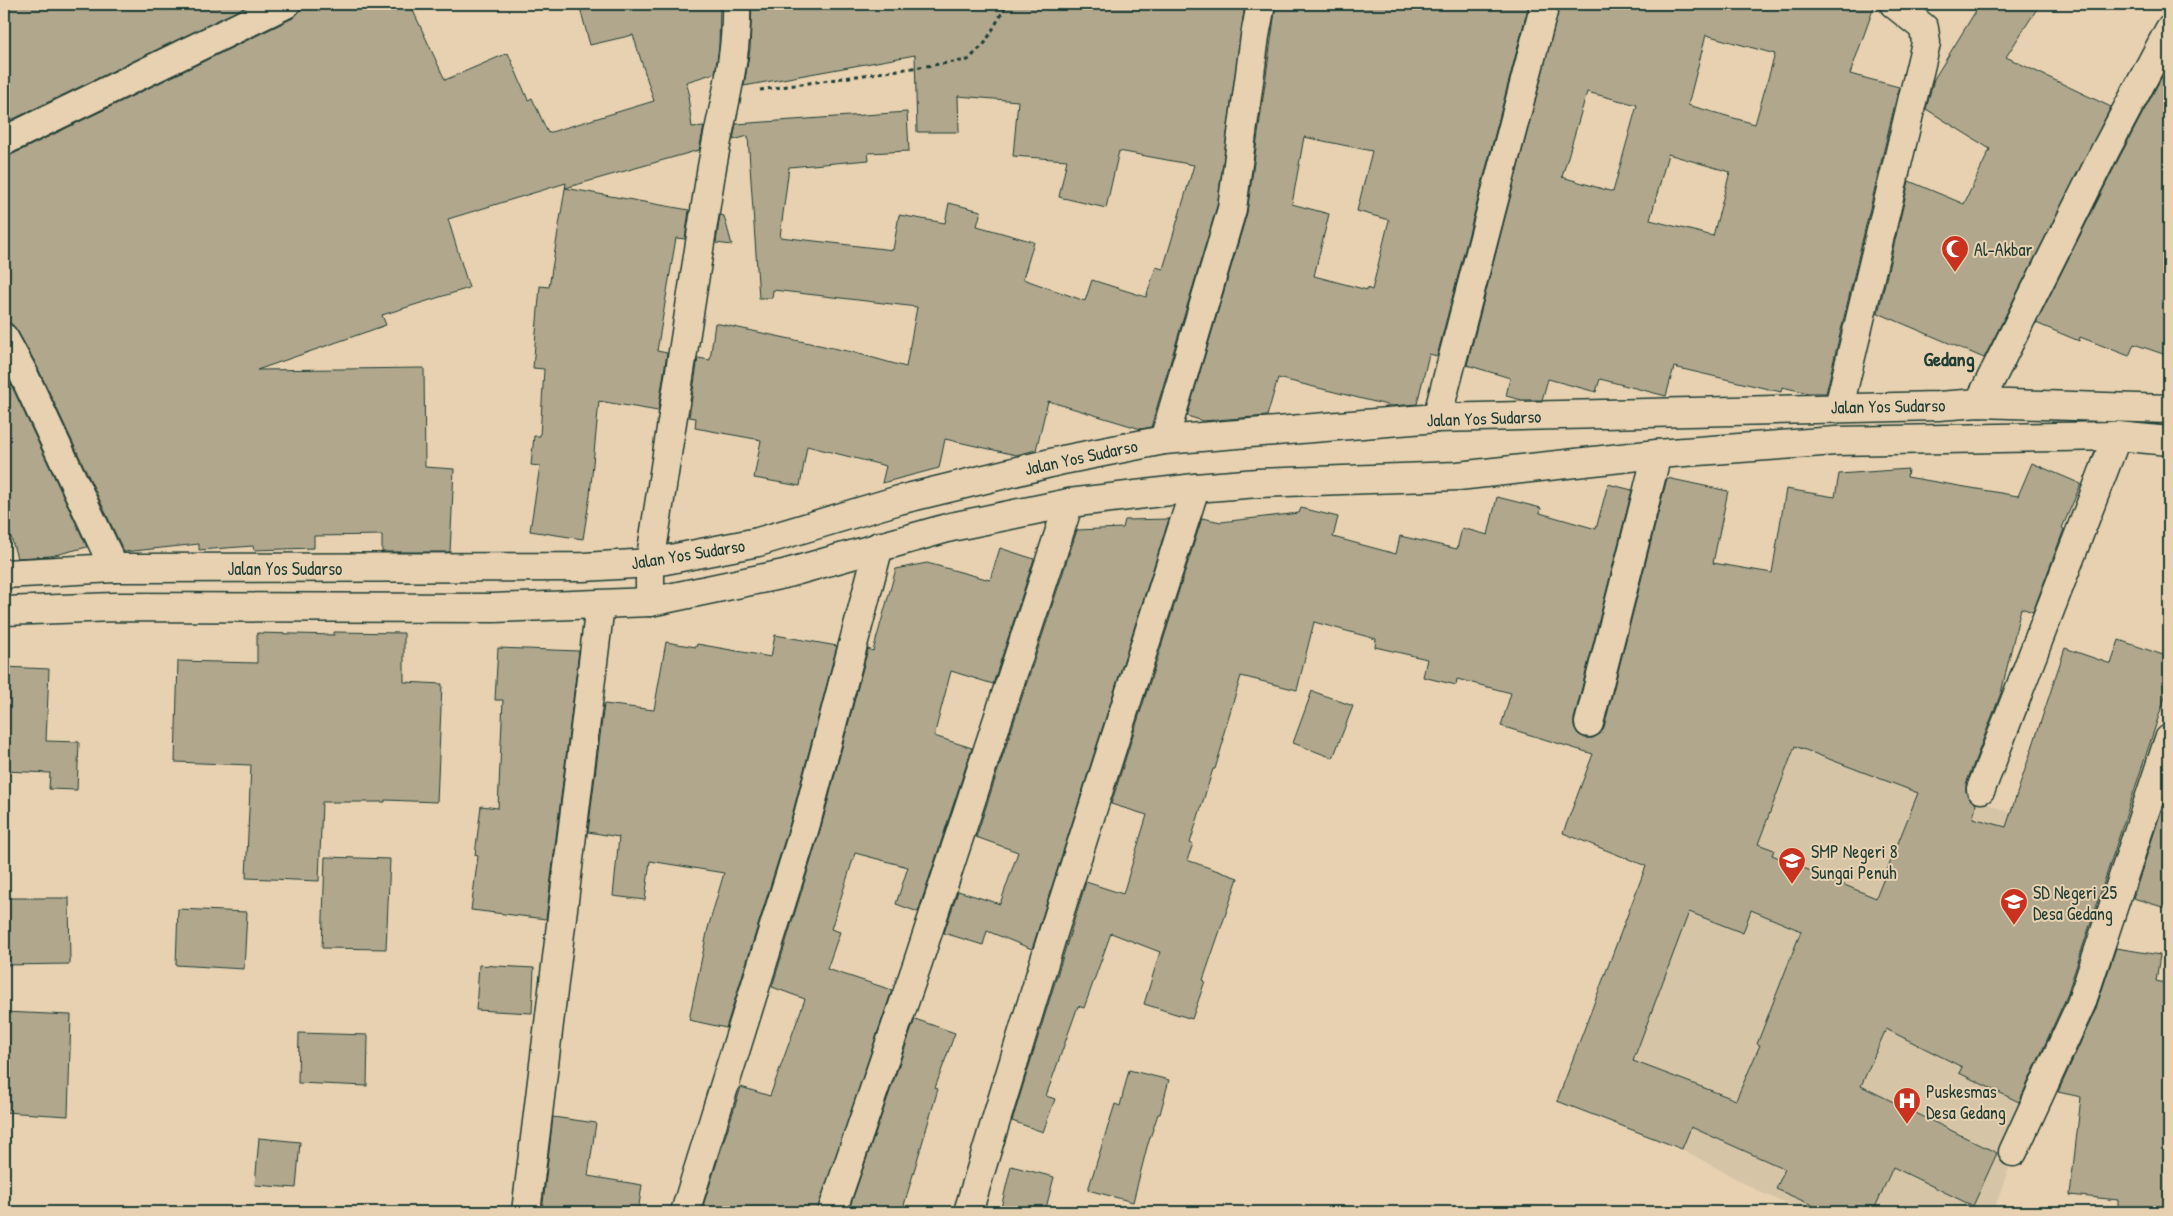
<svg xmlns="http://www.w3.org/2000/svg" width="2173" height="1216" font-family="'Patrick Hand',sans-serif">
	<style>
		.built { fill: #d6c4a6 }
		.building { fill: #b0a78d; stroke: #1f3d34; fill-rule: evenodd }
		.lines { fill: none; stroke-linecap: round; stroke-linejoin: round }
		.minor-casing { stroke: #1f3d34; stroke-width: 31 }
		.major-casing { stroke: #1f3d34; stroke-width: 31 }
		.path { stroke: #1f3d34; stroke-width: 3; stroke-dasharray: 4 4; stroke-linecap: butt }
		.minor { stroke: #e7d1b0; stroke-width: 28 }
		.major { stroke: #e7d1b0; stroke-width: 28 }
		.labels { text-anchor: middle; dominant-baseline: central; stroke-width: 4; stroke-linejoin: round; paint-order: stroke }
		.poi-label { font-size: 18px; fill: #1f3d34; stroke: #e7d1b0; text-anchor: start }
		.street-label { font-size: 18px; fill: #1f3d34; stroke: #e7d1b0 }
		.quarter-label { font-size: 20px; font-weight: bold; fill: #1f3d34; stroke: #e7d1b0 }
	</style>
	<rect width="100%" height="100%" fill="#e7d1b0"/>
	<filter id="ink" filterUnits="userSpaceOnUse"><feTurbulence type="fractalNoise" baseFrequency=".02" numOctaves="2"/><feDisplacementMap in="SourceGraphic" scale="10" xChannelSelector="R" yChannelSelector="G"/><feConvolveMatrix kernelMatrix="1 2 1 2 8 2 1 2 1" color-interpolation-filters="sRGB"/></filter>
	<g filter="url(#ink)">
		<path class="built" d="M1704,715L1978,750V800L2126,859L2050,1056L1993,1212H1809L1762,1193L1682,1149L1557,1101Z"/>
		<path class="building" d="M4,4H251L5,123Z
			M301,4H410L445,80L508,53L528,100L532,98L548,133L654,101L633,35L590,45L579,4H720L719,47L715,73L686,82L690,96H688L692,127L704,126L699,150L565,188L689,210L685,239L676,238L657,351L667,353L658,411L599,401L590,495L583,539L530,531L540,466L531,465L534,436H540L544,369L533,368L540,286L549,287L566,183L448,219L469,288L382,315L386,325L257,370L424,368L425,467L454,469L450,552H382V535L314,536V548L254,550L253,546L199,550V544L124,552L36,364L17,330L12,324L4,322V156L11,155L293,18L299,12Z
			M752,4H1245L1217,206L1151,427L1141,429L1048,401L1036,450L1016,455L945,439L939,468L882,483L886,466L807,446L800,486L754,478L761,440L695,428L696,418L689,417L698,358L710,360L715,323L852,352L906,367L917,307L773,290L772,298H759L748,136L733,140L736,124L907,112L909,151L868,153L869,160L789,167L780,237L893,250L899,215L945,223L949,203L981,211L977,226L1034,242L1023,279L1085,301L1092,280L1146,297L1156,267L1163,269L1194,165L1119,151L1106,208L1059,197L1067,160L1013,156L1018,101L958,96L959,132H917L915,55L744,86L750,49Z
			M1276,4H1529L1437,356L1429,354L1417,404L1391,406L1278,378L1267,416L1203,421L1187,416L1247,213ZM1304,137L1372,151L1357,211L1389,220L1372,290L1367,288V290L1314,276L1329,214L1292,204Z
			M1560,4H1875L1850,74L1899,87L1826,393H1808L1782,387L1781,392L1674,367L1666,396L1600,379L1596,392L1548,379L1542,400H1522L1506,396L1510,378L1467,365ZM1706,35L1775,54L1755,124L1688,105ZM1587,92L1637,105L1613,192L1562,177ZM1668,154L1730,172L1713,236L1650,220Z
			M1980,4H2040L2006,57L2111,107L1984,358L1878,313L1909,181L1964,204L1990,149L1926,109L1934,79Z
			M2169,63V356L2134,344L2129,356L2080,337L2079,341L2036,323L2120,156Z
			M720,215L724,216L732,245L716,243Z
			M4,370L8,378L87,547L51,556L17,558L4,513Z
			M2032,463L2081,484L2062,528L2064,529L2033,612L2021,608L2001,693L1966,784V792L1969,798L1976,804L1973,818L2006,827L2065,648L2111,664L2119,640L2169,657V685L2066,998L2019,1102L1959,1073L1962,1067L1886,1029L1861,1086L1997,1153L1973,1206L1893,1167L1873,1212H1828L1776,1189L1785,1169L1691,1127L1682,1149L1557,1101L1646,866L1563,833L1593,754L1501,726L1511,693L1457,679L1456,685L1423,677L1427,659L1375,647L1376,639L1314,622L1297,690L1241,676L1222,739H1224L1215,769H1213L1190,843L1193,844L1187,860L1238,878L1203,980L1205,981L1192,1019L1144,1004L1160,952L1111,933L1084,1008L1078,1006L1046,1096L1055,1099L1043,1132L1012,1121L1086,882L1123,894L1147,815L1111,804L1202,518L1221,522L1299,513L1301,508L1338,517L1333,537L1396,554L1400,536L1457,549L1462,528L1488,535L1497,497L1541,508L1540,513L1596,529L1608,484L1632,490L1574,719V727L1578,734L1585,738H1593L1600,734L1604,727L1667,478L1728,491L1713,563L1772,573L1786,489L1835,497L1839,474L1908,469L1907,477L2018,496ZM1795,746L1918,793L1876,898L1772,855L1774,850L1758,844ZM1751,910L1801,931L1757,1044L1760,1045L1736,1100L1633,1061L1689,912L1743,933Z
			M1169,519L1032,949L987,931L983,945L944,933L958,891L1000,904L1018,852L976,837L1077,530L1123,528L1125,520Z
			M1000,548L1034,559L993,684L951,671L934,736L972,748L918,912L896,904L908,867L855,853L831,929L840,932L827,969L892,990L817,1212H701L741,1087L770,1096L805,999L772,987L820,831L868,649L873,651L896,569L927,563L990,580Z
			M334,632L404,633V682L442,684L437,802L385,800V802H322L319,881L246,878L251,765L175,762L178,661L257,663V633L334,635Z
			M775,635L837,646L790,823L726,1028L689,1020L708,928L724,873L650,861L645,900L613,896L619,837L588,832L604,704L654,710L666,642L696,647L697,644L771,657Z
			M498,648L579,651L546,919L471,910L478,856L475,855L481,806L498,808L503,700H495Z
			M4,667L49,669L46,741L79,742L77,790L49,789L50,773L4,771Z
			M1312,691L1353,706L1333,758L1293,743Z
			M2167,793L2169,794V909L2133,898Z
			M325,857L390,859L386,949L322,948Z
			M4,898H69L70,964L4,965Z
			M178,909L247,912L244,969L176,965Z
			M2116,948L2160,955L2156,981L2169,984V1210H2118V1200L2070,1195L2081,1097L2058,1092L2095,1011Z
			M479,965L534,968L532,1013L476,1010Z
			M4,1012L71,1015L68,1116L4,1112Z
			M915,1019L955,1033L935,1088L938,1089L902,1212H848Z
			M299,1033L368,1035L367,1086L298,1083Z
			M1129,1070L1169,1080L1160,1114H1158L1147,1147L1133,1202L1088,1190L1115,1104L1120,1106Z
			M553,1117L596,1123L588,1176L642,1185L638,1212H542Z
			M259,1138L300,1142L296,1188L255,1185Z
			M1011,1166L1054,1177L1045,1212H1000Z"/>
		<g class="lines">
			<defs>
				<path id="minor" d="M4,141L286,4
					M4,338L22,371L114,568
					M1979,403L2106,149L2169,30
					M1839,407L1926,43L1924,28L1894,4
					M1437,418L1545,4
					M1164,440L1232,209L1255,36L1261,4
					M650,602V563C670,435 690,307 710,179C719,119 738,64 736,4
					M1589,723L1657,454
					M1981,789L2117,436
					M2013,1152L2081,1004L2169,739
					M526,1212L600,605
					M685,1212L805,827L879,546
					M832,1212L918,962L1069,503
					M968,1212L1054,930L1195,488"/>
				<path id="major" d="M4,574L114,568L584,567L650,563L758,542L899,500L1063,460L1164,440L1437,418L1938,406L1979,403L2169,409
					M4,611L115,607L493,608L650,602L784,574L951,527L1069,503L1195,488L1258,483L1458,476L1657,454L1836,441L2117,436L2169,441"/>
			</defs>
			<use href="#minor" class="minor-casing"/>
			<use href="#major" class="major-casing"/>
			<path class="path" d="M760,90L968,60L985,43L1007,4"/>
			<use href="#minor" class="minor"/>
			<use href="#major" class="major"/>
		</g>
	</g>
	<defs>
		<symbol id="mosque-pin" viewBox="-11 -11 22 30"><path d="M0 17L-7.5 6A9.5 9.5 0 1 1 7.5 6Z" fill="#c8321e" stroke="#e7d1b0"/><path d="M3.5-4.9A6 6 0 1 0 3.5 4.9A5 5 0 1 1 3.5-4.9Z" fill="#fff"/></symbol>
		<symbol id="school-pin" viewBox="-11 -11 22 30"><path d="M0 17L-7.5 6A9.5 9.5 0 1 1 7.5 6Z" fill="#c8321e" stroke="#e7d1b0"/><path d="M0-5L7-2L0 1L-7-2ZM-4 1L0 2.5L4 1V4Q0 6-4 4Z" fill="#fff"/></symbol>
		<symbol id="hospital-pin" viewBox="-11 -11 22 30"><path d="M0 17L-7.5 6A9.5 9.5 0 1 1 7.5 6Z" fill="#c8321e" stroke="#e7d1b0"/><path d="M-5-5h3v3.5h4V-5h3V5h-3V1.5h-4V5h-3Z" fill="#fff"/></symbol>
	</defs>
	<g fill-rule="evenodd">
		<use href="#mosque-pin" x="1939" y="233" width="32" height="43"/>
		<use href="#school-pin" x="1776" y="845" width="32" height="43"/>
		<use href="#school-pin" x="1998" y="886" width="32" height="43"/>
		<use href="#hospital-pin" x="1891" y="1085" width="32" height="43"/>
	</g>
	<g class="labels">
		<g class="poi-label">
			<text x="1974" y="249">Al-Akbar</text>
			<text x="1811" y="851">SMP Negeri 8<tspan x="1811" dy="21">Sungai Penuh</tspan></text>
			<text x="2033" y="892">SD Negeri 25<tspan x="2033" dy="21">Desa Gedang</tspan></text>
			<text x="1926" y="1091">Puskesmas<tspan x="1926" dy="21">Desa Gedang</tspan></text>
		</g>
		<g class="street-label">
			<text transform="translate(1888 406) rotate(-1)">Jalan Yos Sudarso</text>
			<text transform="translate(1484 418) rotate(-2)">Jalan Yos Sudarso</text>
			<text transform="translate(1081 457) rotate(-12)">Jalan Yos Sudarso</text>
			<text transform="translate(688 554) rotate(-9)">Jalan Yos Sudarso</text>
			<text x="285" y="568">Jalan Yos Sudarso</text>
		</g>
		<g class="quarter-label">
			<text x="1949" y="358">Gedang</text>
		</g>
	</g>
	<rect width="2173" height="1216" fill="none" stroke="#e7d1b0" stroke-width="20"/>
	<rect x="10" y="10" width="2153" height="1196" fill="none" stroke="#1f3d34" stroke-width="2" filter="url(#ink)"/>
</svg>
